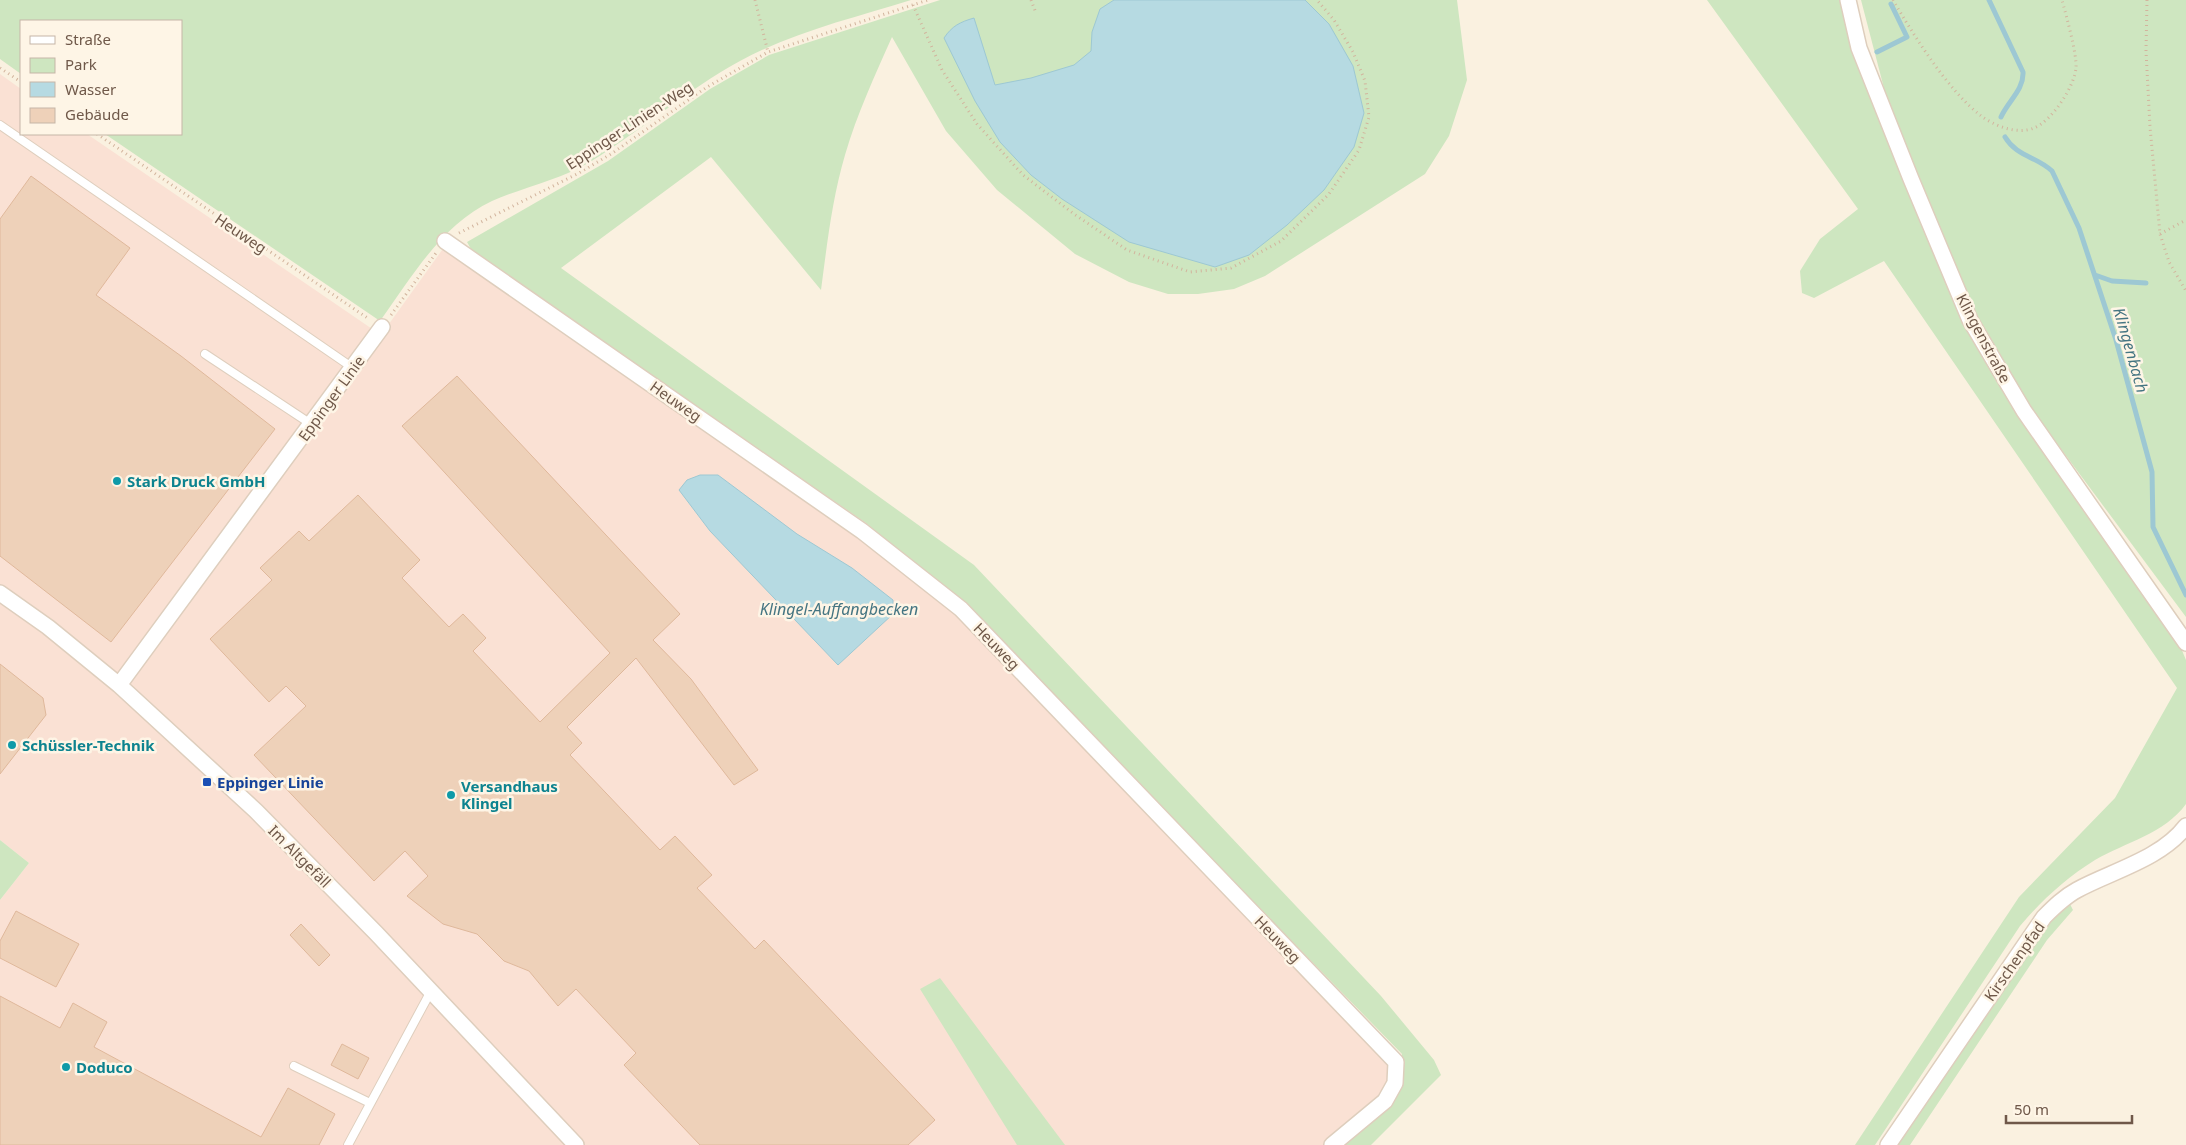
<svg xmlns="http://www.w3.org/2000/svg" width="2186" height="1145" font-family="'Noto Sans',sans-serif">
	<style>
		.commercial { fill: #fae1d4 }
		.green { fill: #cee6c0 }
		.water { fill: #b6dae2; stroke: #9dc8d3 }
		.lines { fill: none; stroke-linecap: round; stroke-linejoin: round }
		.stream { stroke: #9dc8d3; stroke-width: 5 }
		.building { fill: #eed1b9; stroke: #dfb89b }
		.lane-casing { stroke: #decebd; stroke-width: 10 }
		.street-casing { stroke: #decebd; stroke-width: 18 }
		.path { stroke: #d2b49d; stroke-width: 3; stroke-dasharray: 1 4; stroke-linecap: butt }
		.lane { stroke: #fff; stroke-width: 8 }
		.street { stroke: #fff; stroke-width: 15 }
		.culture-dot { fill: #0f9aa8; stroke: #fef5e6; stroke-width: 2 }
		.transit-dot { fill: #1a4fb4; stroke: #fef5e6; stroke-width: 2 }
		.labels { text-anchor: middle; dominant-baseline: central; stroke-width: 5; stroke-linejoin: round; paint-order: stroke }
		.street-label { font-size: 15px; fill: #6f5849; stroke: #fef5e6 }
		.culture-label { font-size: 15px; font-weight: bold; fill: #0d838f; stroke: #fef5e6; text-anchor: start }
		.transit-label { font-size: 15px; font-weight: bold; fill: #164399; stroke: #fef5e6; text-anchor: start }
		.water-label { font-size: 16px; font-style: italic; fill: #457582; stroke: #fef5e6 }
	</style>
	<rect width="100%" height="100%" fill="#faf1e0"/>
	<path class="commercial" d="M0,74L21,89V134H87L381,335L445,246L859,534L958,611L1391,1063L1390,1083L1381,1098L1326,1145H0V900L29,863L0,840Z"/>
	<path class="green" d="M0,0H911C854,18 793,32 740,61C687,90 642,130 590,162C560,180 524,187 492,201C441,225 412,277 380,321L105,134H181V21H21V74L0,59Z
		M940,0H1457L1467,80L1449,136L1425,174L1265,276L1234,289L1198,294H1168L1129,282L1075,254L997,190L946,131L892,37C875,75 857,114 845,155C832,199 827,245 821,290L711,157L561,268L974,565L1381,996L1434,1060L1441,1075L1371,1145H1341L1391,1103L1402,1084V1054L965,606L866,523L529,292L472,251L467,242L608,161L710,89L769,55Z
		M1707,0H1842L1965,322L2178,641L2186,660V804C2164,834 2126,842 2095,860C2066,878 2042,900 2020,926L1875,1145H1855L2019,897L2115,798L2177,688L1884,261L1814,298L1802,293L1800,271L1820,239L1858,209Z
		M1861,0H2186V617L2029,406L1977,323L1885,92Z
		M0,840L29,863L0,900Z
		M2066,896L2073,910L2047,940L1910,1145H1890Z
		M940,978L1065,1145H1017L920,989Z"/>
	<path class="water" d="M1114,0H1305L1329,24L1353,66L1364,113L1354,147L1324,190L1287,225L1249,255L1215,267L1129,242L1062,199L1031,175L1000,142L975,101L944,38C952,26 960,22 974,18L995,85L1031,78L1074,65L1091,51L1092,32L1100,9Z
		M700,475H718L797,534L852,568L893,600V614L838,665L710,531L679,490L687,480Z"/>
	<g class="lines">
		<path class="stream" d="M1989,0L2023,72C2024,90 2008,101 2001,117
			M1877,52L1907,37L1891,4
			M2005,137C2017,157 2036,156 2052,171L2079,228L2116,340L2152,472L2153,527L2186,595
			M2095,275L2112,281L2146,283"/>
	</g>
	<path class="building" d="M31,176L130,248L96,295L181,356L275,429L111,642L0,556V219Z
		M457,376L680,614L653,640L691,679L758,770L734,785L636,658L567,727L582,743L570,755L660,850L675,836L712,875L697,888L755,949L764,940L935,1120L908,1145H700L624,1065L636,1053L576,989L558,1006L529,971L504,961L477,934L443,924L407,896L428,876L405,851L374,881L254,755L306,706L286,686L269,702L210,639L272,580L260,568L299,531L309,541L358,495L420,560L402,578L449,627L463,614L486,638L473,651L540,722L610,653L402,426Z
		M0,664L43,698L46,715L0,774Z
		M16,911L79,944L56,987L0,958V941Z
		M301,924L330,955L319,966L290,935Z
		M0,996L60,1028L73,1003L107,1022L94,1047L261,1137L288,1088L335,1114L319,1145H0Z
		M342,1044L369,1058L358,1079L331,1065Z"/>
	<g class="lines">
		<defs>
			<path id="lane" d="M0,125L353,368
				M205,354L311,424
				M294,1066L370,1103
				M348,1145L431,991"/>
			<path id="street" d="M1848,0L1859,48L1911,179L1970,320L2024,411L2186,643
				M445,241L862,531L961,609L1396,1062L1395,1083L1385,1101L1332,1145
				M0,593L48,627L119,685L256,811L376,933L576,1145
				M119,685L382,327
				M1888,1145L2044,917C2054,907 2064,897 2077,890C2112,871 2161,859 2186,826"/>
		</defs>
		<use href="#lane" class="lane-casing"/>
		<use href="#street" class="street-casing"/>
		<path class="path" d="M755,0L768,52
			M1031,0L1036,13
			M1893,0C1914,36 1948,90 1980,115C1994,126 2017,135 2034,128C2052,121 2075,86 2076,67C2077,54 2066,15 2062,0
			M2147,0L2146,51L2150,127L2160,234L2169,262L2186,291
			M913,5L942,70L977,124L1023,175L1074,214L1127,250L1190,272L1231,268L1281,241L1329,194L1359,150L1369,117L1365,81L1353,52L1334,20L1317,0
			M0,68L21,82
			M97,134L369,319
			M459,233L579,173L611,154L707,87L768,52L928,0
			M2160,234L2186,220
			M391,315L436,253"/>
		<use href="#lane" class="lane"/>
		<use href="#street" class="street"/>
	</g>
	<g class="culture-dot">
		<circle cx="117" cy="481" r="5"/>
		<circle cx="12" cy="745" r="5"/>
		<circle cx="451" cy="795" r="5"/>
		<circle cx="66" cy="1067" r="5"/>
	</g>
	<rect class="transit-dot" x="202" y="777" width="10" height="10" rx="2.5"/>
	<g class="labels">
		<g class="street-label">
			<text transform="translate(629 125) rotate(-33)">Eppinger-Linien-Weg</text>
			<text transform="translate(241 233) rotate(34)">Heuweg</text>
			<text transform="translate(1984 338) rotate(62)">Klingenstraße</text>
			<text transform="translate(331 398) rotate(-54)">Eppinger Linie</text>
			<text transform="translate(676 401) rotate(35)">Heuweg</text>
			<text transform="translate(997 646) rotate(46)">Heuweg</text>
			<text transform="translate(300 856) rotate(45)">Im Altgefäll</text>
			<text transform="translate(1278 939) rotate(46)">Heuweg</text>
			<text transform="translate(2014 961) rotate(-55)">Kirschenpfad</text>
		</g>
		<g class="culture-label">
			<text x="127" y="481">Stark Druck GmbH</text>
			<text x="22" y="745">Schüssler-Technik</text>
			<text x="461" y="786">Versandhaus<tspan x="461" dy="17">Klingel</tspan></text>
			<text x="76" y="1067">Doduco</text>
		</g>
		<g class="transit-label">
			<text x="217" y="782">Eppinger Linie</text>
		</g>
		<g class="water-label">
			<text transform="translate(2131 350) rotate(74)">Klingenbach</text>
			<text x="839" y="609">Klingel-Auffangbecken</text>
		</g>
	</g>
	<rect x="20" y="20" width="162" height="115" fill="#fef5e6" stroke="#c5b6a7"/>
	<rect x="30" y="36" width="25" height="8" fill="#ffffff" stroke="#c5b6a7"/>
	<text x="65" y="45" font-size="15" fill="#6f5849">Straße</text>
	<rect x="30" y="58" width="25" height="15" fill="#cee6c0" stroke="#c5b6a7"/>
	<text x="65" y="70" font-size="15" fill="#6f5849">Park</text>
	<rect x="30" y="82" width="25" height="15" fill="#b6dae2" stroke="#c5b6a7"/>
	<text x="65" y="95" font-size="15" fill="#6f5849">Wasser</text>
	<rect x="30" y="108" width="25" height="15" fill="#eed1b9" stroke="#c5b6a7"/>
	<text x="65" y="120" font-size="15" fill="#6f5849">Gebäude</text>
	<path d="M2006 1115v8h126v-8" fill="none" stroke="#6f5849" stroke-width="2.5"/>
	<text x="2014" y="1115" font-size="15" fill="#6f5849" stroke="#fef5e6" stroke-width="4" paint-order="stroke">50 m</text>
</svg>
